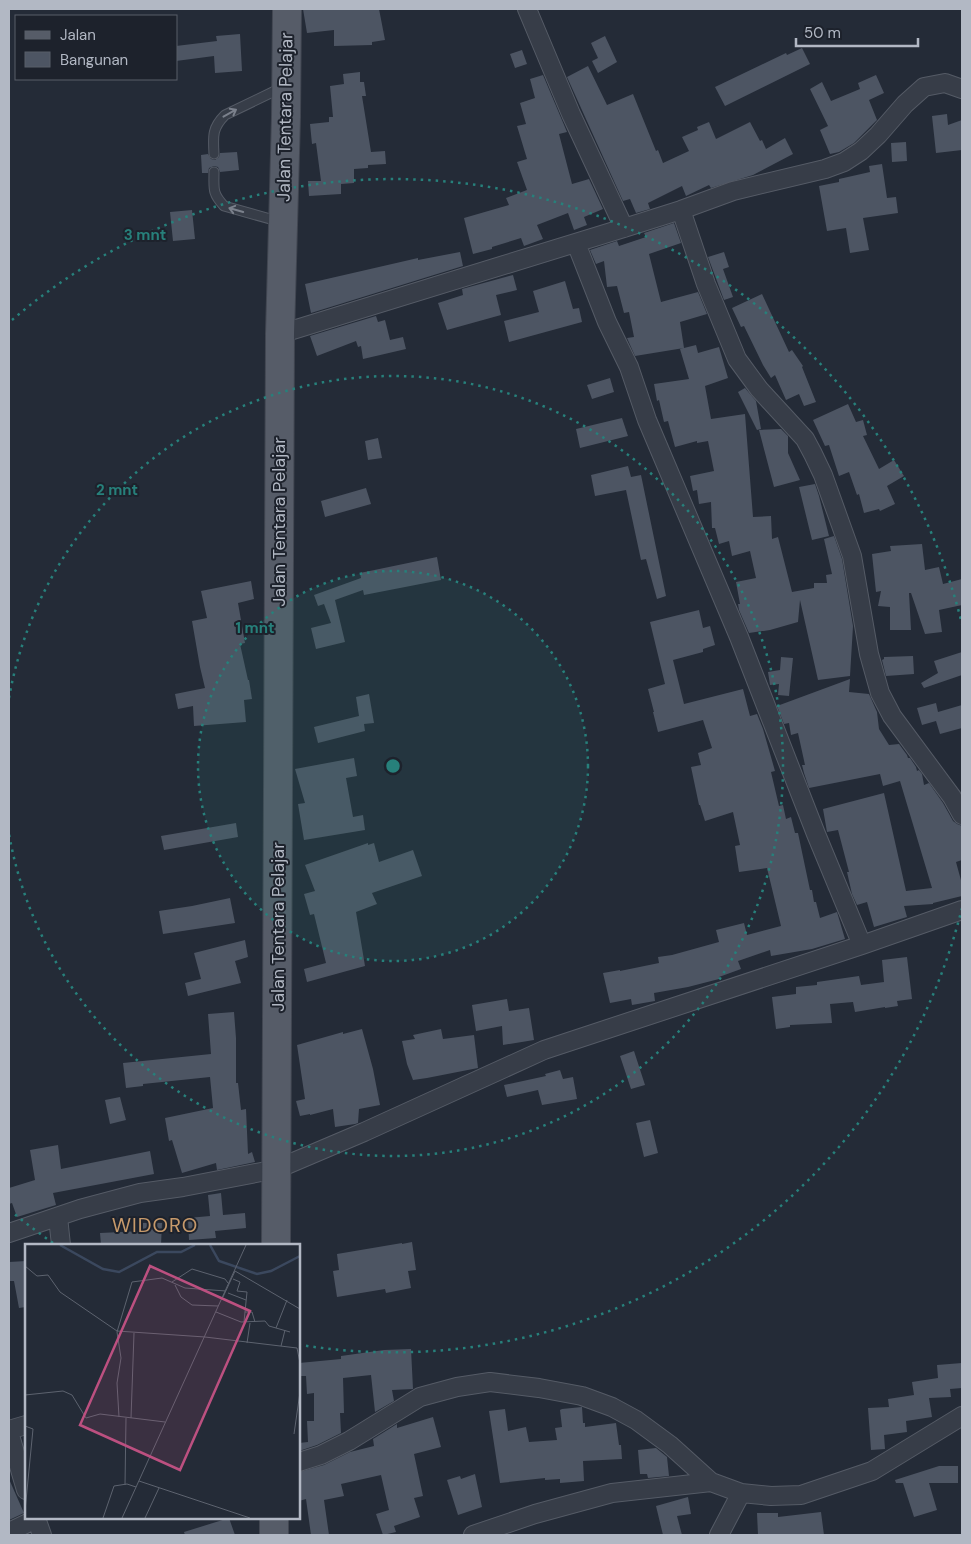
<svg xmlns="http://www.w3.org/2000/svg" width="971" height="1544" font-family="'DM Sans',sans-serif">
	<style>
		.building { fill: #4d5563 }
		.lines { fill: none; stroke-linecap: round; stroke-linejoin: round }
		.lane-casing { stroke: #555b66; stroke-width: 11 }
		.street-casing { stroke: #555b66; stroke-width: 20 }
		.primary-casing { stroke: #414651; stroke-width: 30 }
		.lane { stroke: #373d48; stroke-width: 9 }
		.street { stroke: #373d48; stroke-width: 18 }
		.primary { stroke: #565c68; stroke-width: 28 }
		.oneway { stroke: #7b818c }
		.ring { fill: none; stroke: #27807b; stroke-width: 2.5; stroke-dasharray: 2.5 5 }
		.labels { text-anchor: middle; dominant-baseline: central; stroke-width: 4; stroke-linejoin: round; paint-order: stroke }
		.street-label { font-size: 18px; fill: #b2b8c4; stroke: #1d222c }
		.quarter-label { font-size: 20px; letter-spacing: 1px; fill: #c79a6b; stroke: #1d222c }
		.inset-river { fill: none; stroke: #3b485e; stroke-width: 2.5 }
		.inset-road { fill: none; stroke: #5d636f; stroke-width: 1 }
		.view { fill: #bc5080; fill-opacity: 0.15; stroke: #bc5080; stroke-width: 2.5 }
		.inset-edge { fill: none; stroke: #b2b8c4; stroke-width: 2.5 }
		.centre { fill: #27807b; stroke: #1d222c; stroke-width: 2.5 }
		.ring-label { font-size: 15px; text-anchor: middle; font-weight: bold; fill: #27807b; stroke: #1d222c; stroke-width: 4; stroke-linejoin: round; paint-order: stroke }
	</style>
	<rect width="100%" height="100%" fill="#242b37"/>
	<path class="building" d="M303,9H379L385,40L372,42V45L334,46V30L307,33Z
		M240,34L242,71L215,73L214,56L176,61V46L217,41L216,36Z
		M605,36L617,62L598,73L592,61L598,58L591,43Z
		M802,48L810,64L725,106L715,87L786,53L787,55Z
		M522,50L527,64L515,68L510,54Z
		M588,66L607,105L633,94L656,151L658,150L663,163L689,151L682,137L698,130L697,127L709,122L716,139L750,122L760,141L762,140L766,149L785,138L793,154L753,175L711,188L709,185L686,196L682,186L648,203L650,209L636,213L630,199L623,201L567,77Z
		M360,72V82H364L366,96H362L371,152L385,151L386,164L368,165V168L354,169V183L341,184V194L309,196L308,181H321L316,143L312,144L310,124L329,122V117H333L330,86L344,84L343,74Z
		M543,75L567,132L559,134L572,184L589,179L603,209L584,217L587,225L574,230L568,213L537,225L543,239L524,246L521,238L492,247V249L473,254L464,218L509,205L506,198L527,190L517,162L527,159L517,126L526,124L520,103L535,98L530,79Z
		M876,75L884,93L869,100L877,120L854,143L839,152L830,154L820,130L828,126L810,89L822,82L831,101L860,89L858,83Z
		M947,114L948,125L962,120V150L936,153L932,116Z
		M906,142L907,161L892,162L891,143Z
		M237,152L239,170L220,172L218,167L214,166L209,168L208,173H202L201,155L208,154L211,159L215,160L219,157L220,153Z
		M882,164L887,198L896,197L898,213L863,218L869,250L850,253L846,228L827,231L819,186L839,182V179L870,172L869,166Z
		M192,210L195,239L173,241L170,212Z
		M674,223L681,243L649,254L661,302L698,292L707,314L680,322L684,348L635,356L627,338L634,337L629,312L624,313L617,286L607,287L604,261L596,264L590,250L617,241L619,246L646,237L644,233Z
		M460,252L463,266L311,313L305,284L418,258V260Z
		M724,252L729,267L723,269L733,297L724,300L708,257Z
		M513,275L517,290L496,295L501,315L447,330L438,303L463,295L462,289Z
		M565,281L573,309L579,308L582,322L509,342L504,321L539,312L533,291Z
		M762,294L789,352L792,350L803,366L802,367L816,402L804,406L799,394L786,400L775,375L771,378L763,365L744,326L741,327L732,308Z
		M376,316L378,322L385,320L390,340L403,337L406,349L363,359L361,346L358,347L356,341L317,356L310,336Z
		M696,345L698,353L719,347L728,378L705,386L711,419L745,414L753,517L771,516L772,539L778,537L792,592L814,588V583H827L826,575L832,574L824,539L834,536L842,559L853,626L850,676L818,680L800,600L798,622L770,630L749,633L739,610L738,604H740L736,582L756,578L750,551L732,556L729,541L719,544L715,528H712L711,502L699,504L697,490L693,491L690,476L714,471L708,441L697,443V441L675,447L668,421L664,422L659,400L657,401L654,384L689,379L680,349Z
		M610,378L614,392L592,399L587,385Z
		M745,388L756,401L761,429L757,430L738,392Z
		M848,404L856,422L863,420L867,435L863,436L879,469L894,460L904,476L887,486L895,504L880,511L879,509L864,513L859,494L857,495L849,472L839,476L829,445L825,446L813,420Z
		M622,418L628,436L580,448L576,429Z
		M781,429L788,436V453L800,480L774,487L759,430Z
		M378,438L382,458L368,460L365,441Z
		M628,466L631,477L641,475L666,596L657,599L646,559L641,560L626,490L595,496L591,475Z
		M815,484L819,496L829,536L812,540L799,487Z
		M366,488L371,504L325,517L321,501Z
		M922,544L925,570L939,567L943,584L962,579V605L939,610L942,632L925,634L911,593H909L911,630H890V607L878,606L881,591L876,592L872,554L891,551L890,546Z
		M437,557L441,580L364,595L363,590L335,600L345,642L316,649L311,628L331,623L324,604L318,606L314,595L361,578L360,573Z
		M251,581L254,599L238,603L245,643L240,644L248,680H249L252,699L244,700L246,722L194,726L193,706L178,709L175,694L205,688L200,667L192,621L207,618L201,591Z
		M699,610L703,628L710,626L715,645L703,649V652L673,660L684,704L743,689L750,716L757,714L763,729L775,771L771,772L779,806L783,805L786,819L791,817L795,833H798L810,890H812L814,902H816L820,918L837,912L845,939L812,949L771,956L770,950L738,961L741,969L719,977V979L688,987L654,993L655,1001L632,1005L631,999L610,1003L603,973L620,970V971L659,963L658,957L672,955L719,942L716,930L744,923L747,935L781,926L767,868L739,872L735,846L740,845L733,812L705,821L700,805H699L691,767L701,765L698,753L712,748L703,720L658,732L653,712H654L648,689L665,684L650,622Z
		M962,652V675L924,688L921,683L938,673L934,661Z
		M913,656L914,674L886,676L882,660L884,659V657Z
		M781,657L793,658L789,696L778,695L779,684L770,685L768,672L780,670Z
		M850,679L849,692L869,694L877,712L879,729L889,745L899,744L907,755L908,758H910L916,767L917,771L919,770L922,774L924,785L929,783L943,803L953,821L957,824L962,826V860L956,862L962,884V896L933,903V904L904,906L907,917L874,927L867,902L857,905L852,894L847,872H849L838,830L827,832L823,809L884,793L906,891L932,888L900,781L883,786L880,774L809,788L804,773L802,765H805L798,733L791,735L789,723L784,724L777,706Z
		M369,694L374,723L364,724L365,731L318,743L314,727L359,716L356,697Z
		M936,703L938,712L962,705V728L940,734L936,721L922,725L917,708Z
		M354,758L357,776L346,778L353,817L363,815L365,830L304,840L298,804L305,803L295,769Z
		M236,823L238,837L164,850L161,836Z
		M368,843V845L374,843L379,862L413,850L422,876L372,893L377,904L356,912L365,966L307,982L304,969L326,963L314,914L310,915L304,894L315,891L305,865Z
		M230,898L235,923L163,934L159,911L192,906Z
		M245,940L248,957L235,961L241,983L188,996L185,983L201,979L194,953Z
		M907,957L912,999L897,1001L898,1006L885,1008V1007L855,1012L853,1002L830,1004L832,1023L790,1025V1027L776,1029L772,997L796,994V987L817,985V982L859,976L861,985L884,982L882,960Z
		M507,999L509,1011L529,1008L534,1040L503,1045L502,1026L476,1031L472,1005Z
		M234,1012L236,1038V1083H238L241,1110L246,1109L248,1154L252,1152L255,1162L217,1170L216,1163L182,1173L172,1140L169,1141L165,1118L213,1108L210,1077L143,1084V1086L126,1088L123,1063L211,1054L208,1014Z
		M362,1029L373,1069L380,1105L359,1109L358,1123L355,1124L335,1127L333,1109L310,1115V1114L300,1116L296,1101L305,1099L297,1045L343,1032V1034Z
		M441,1029L443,1039L474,1035L478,1068L427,1078L413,1080L407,1064L402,1041L415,1039L413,1035Z
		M634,1051L645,1085L631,1089L620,1056Z
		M560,1070L563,1079L573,1077L577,1099L542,1105L538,1090L507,1097L504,1085L546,1076L545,1074Z
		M120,1097L126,1120L110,1124L105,1100Z
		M650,1120L658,1153L644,1157L636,1123Z
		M58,1145L61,1169L150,1151L154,1174L53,1193L56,1205L17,1217L12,1203L9,1204V1188L35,1180L30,1150Z
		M221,1193L223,1215L245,1213L246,1228L215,1231L216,1238L189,1240L188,1218L210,1216L208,1195Z
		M143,1223H162L161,1245H101L100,1233L143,1231Z
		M412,1242L416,1270L408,1271L411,1288L386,1293L385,1289L337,1297L333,1271L339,1270L337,1254L402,1243V1244Z
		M26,1261V1307L19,1308L14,1281H9V1262Z
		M411,1349L413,1389L392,1390L394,1401L375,1412L371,1375L343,1378L344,1413H340L341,1433L317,1445L299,1451V1443L308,1442L307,1421H314V1393L307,1394L306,1376H299V1363L341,1359V1356L384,1350Z
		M962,1363V1388L950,1389L951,1397L929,1398L932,1417L906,1421L907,1432L884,1435L885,1449L871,1450L868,1408L889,1407L888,1399L914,1395L912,1382L938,1378L937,1365Z
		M582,1407L583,1423H585V1427L616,1423L619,1445H621L622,1459L583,1461L584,1481L560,1483V1479L545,1480V1478L500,1483L489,1411L505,1409L508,1431L526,1427L529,1442L557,1440L555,1428L562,1427L560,1410L562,1409Z
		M433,1417L441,1447L414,1454L423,1496L414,1498L420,1517L394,1526L396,1532L383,1535L376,1514L389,1510L381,1475L341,1484L344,1496L324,1500L329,1535H311L306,1499L299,1501V1472L324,1465L350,1452L374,1446L373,1439L397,1424V1428Z
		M656,1448L667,1457L669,1476L648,1478L647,1474H640L638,1450Z
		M939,1466H958V1483H929L937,1510L914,1517L903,1483H896L895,1480Z
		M475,1474L482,1507L458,1515L447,1480L460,1476L461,1479Z
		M9,1479L24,1513L9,1520Z
		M688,1497L691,1514L677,1516L682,1535H663L656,1506Z
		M821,1512L824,1535H758L757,1513H778V1517Z
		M229,1518L235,1535H185L184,1532Z"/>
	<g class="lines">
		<defs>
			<path id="lane" d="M214,154C213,136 212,128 225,115L283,87
				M214,172C214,189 212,193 224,206L281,222"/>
			<path id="street" d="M527,9L571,114L624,228
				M681,210L706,284L737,359L759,389L805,439L813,454L823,475L852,556L869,654L880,693L892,716L952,797L962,815
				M576,243L607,322L629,367L647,420L739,637L816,834L862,945
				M280,334L624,228L681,210L733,191L825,169L844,162L861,151L878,135L905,104L924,87L945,83L962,89
				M58,1217L61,1245
				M9,1233L80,1209L140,1193L183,1187L277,1169L364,1132L544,1050L862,945L962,910
				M9,1430L26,1425
				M9,1432L26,1490
				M299,1462L321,1455L349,1441L420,1397L457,1387L490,1382L539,1388L582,1396L612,1407L636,1420L670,1445L711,1482
				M36,1518L42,1535
				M9,1532L36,1519
				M473,1535L535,1514L612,1493L711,1482L741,1493L771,1496L801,1495L872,1471L962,1416
				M719,1535L741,1493"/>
			<path id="primary" d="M276,1245L280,334L286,117L287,9
				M274,1535V1518"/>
		</defs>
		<use href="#lane" class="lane-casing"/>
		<use href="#street" class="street-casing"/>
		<use href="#primary" class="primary-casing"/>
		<use href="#lane" class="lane"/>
		<use href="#street" class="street"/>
		<use href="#primary" class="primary"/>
	</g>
	<defs><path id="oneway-shaft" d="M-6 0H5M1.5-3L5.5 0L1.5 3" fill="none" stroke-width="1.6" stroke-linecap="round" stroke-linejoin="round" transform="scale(1.25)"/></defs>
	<g class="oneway">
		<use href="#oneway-shaft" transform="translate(230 113) rotate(-29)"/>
		<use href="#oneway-shaft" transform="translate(236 210) rotate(-164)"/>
	</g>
	<circle cx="393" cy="766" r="195" fill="#27807b" fill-opacity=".12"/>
	<g class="ring">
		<circle cx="393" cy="766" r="195"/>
		<path d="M9 698A390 390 0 1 1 9 834"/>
		<path d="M962 908A586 586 0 0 1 301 1345M53 1243A586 586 0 0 1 12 1212M12 320A586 586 0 0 1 962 624"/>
	</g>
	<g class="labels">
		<g class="street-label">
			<text transform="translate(285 117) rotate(-89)">Jalan Tentara Pelajar</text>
			<text transform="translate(279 522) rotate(-90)">Jalan Tentara Pelajar</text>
			<text transform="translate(278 927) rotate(-90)">Jalan Tentara Pelajar</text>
		</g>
		<g class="quarter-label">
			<text x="155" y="1225">WIDORO</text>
		</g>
	</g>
	<g transform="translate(25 1244)">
		<rect width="275" height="275" fill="#242b37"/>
		<path class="inset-river" d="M35,1L78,25L94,28L132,8H156L170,1M185,1L194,17L232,30L246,27L275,12"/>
		<path class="inset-road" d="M0,22L12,32L23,31L35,48L92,87L180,93L272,104L275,119M208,35L215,38L212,47L222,48L219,78M147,38L167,25L200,35L203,39M150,41L156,53L167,61L193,62M203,49L221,56M198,53L210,27L275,65M191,68L216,78L240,77L244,82L265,88M220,68H227L230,78M251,84L262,56M222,99L225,79M256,102L260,86M0,151L38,147L47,151L61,174L75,170L140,178M94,173L92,139L96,114L92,88L107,38L137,34L160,44L201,47M106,174L109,89M0,182L8,185L0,267M269,190L275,148M114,237L225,274M100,241L101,174M78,274L89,242L102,240L111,243M97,274L221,1M120,274L134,244"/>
		<path class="view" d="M125,22L225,67L155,226L55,181Z"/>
		<rect width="275" height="275" class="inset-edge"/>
	</g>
	<circle cx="393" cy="766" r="8" class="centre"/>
	<g class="ring-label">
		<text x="145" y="240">3 mnt</text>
		<text x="117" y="495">2 mnt</text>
		<text x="255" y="633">1 mnt</text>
	</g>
	<rect width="971" height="1544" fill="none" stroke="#b2b8c4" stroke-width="20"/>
	<rect x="15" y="15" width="162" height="65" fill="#1d222c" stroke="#595e69"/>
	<rect x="25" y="31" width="25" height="8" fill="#565c68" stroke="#595e69"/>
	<text x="60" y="40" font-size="15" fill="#b2b8c4">Jalan</text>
	<rect x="25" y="52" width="25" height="15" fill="#4d5563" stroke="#595e69"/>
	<text x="60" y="65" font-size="15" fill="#b2b8c4">Bangunan</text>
	<path d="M796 38v8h122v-8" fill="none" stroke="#b2b8c4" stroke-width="2.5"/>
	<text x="804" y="38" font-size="15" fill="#b2b8c4" stroke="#1d222c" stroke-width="4" paint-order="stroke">50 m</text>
</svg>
